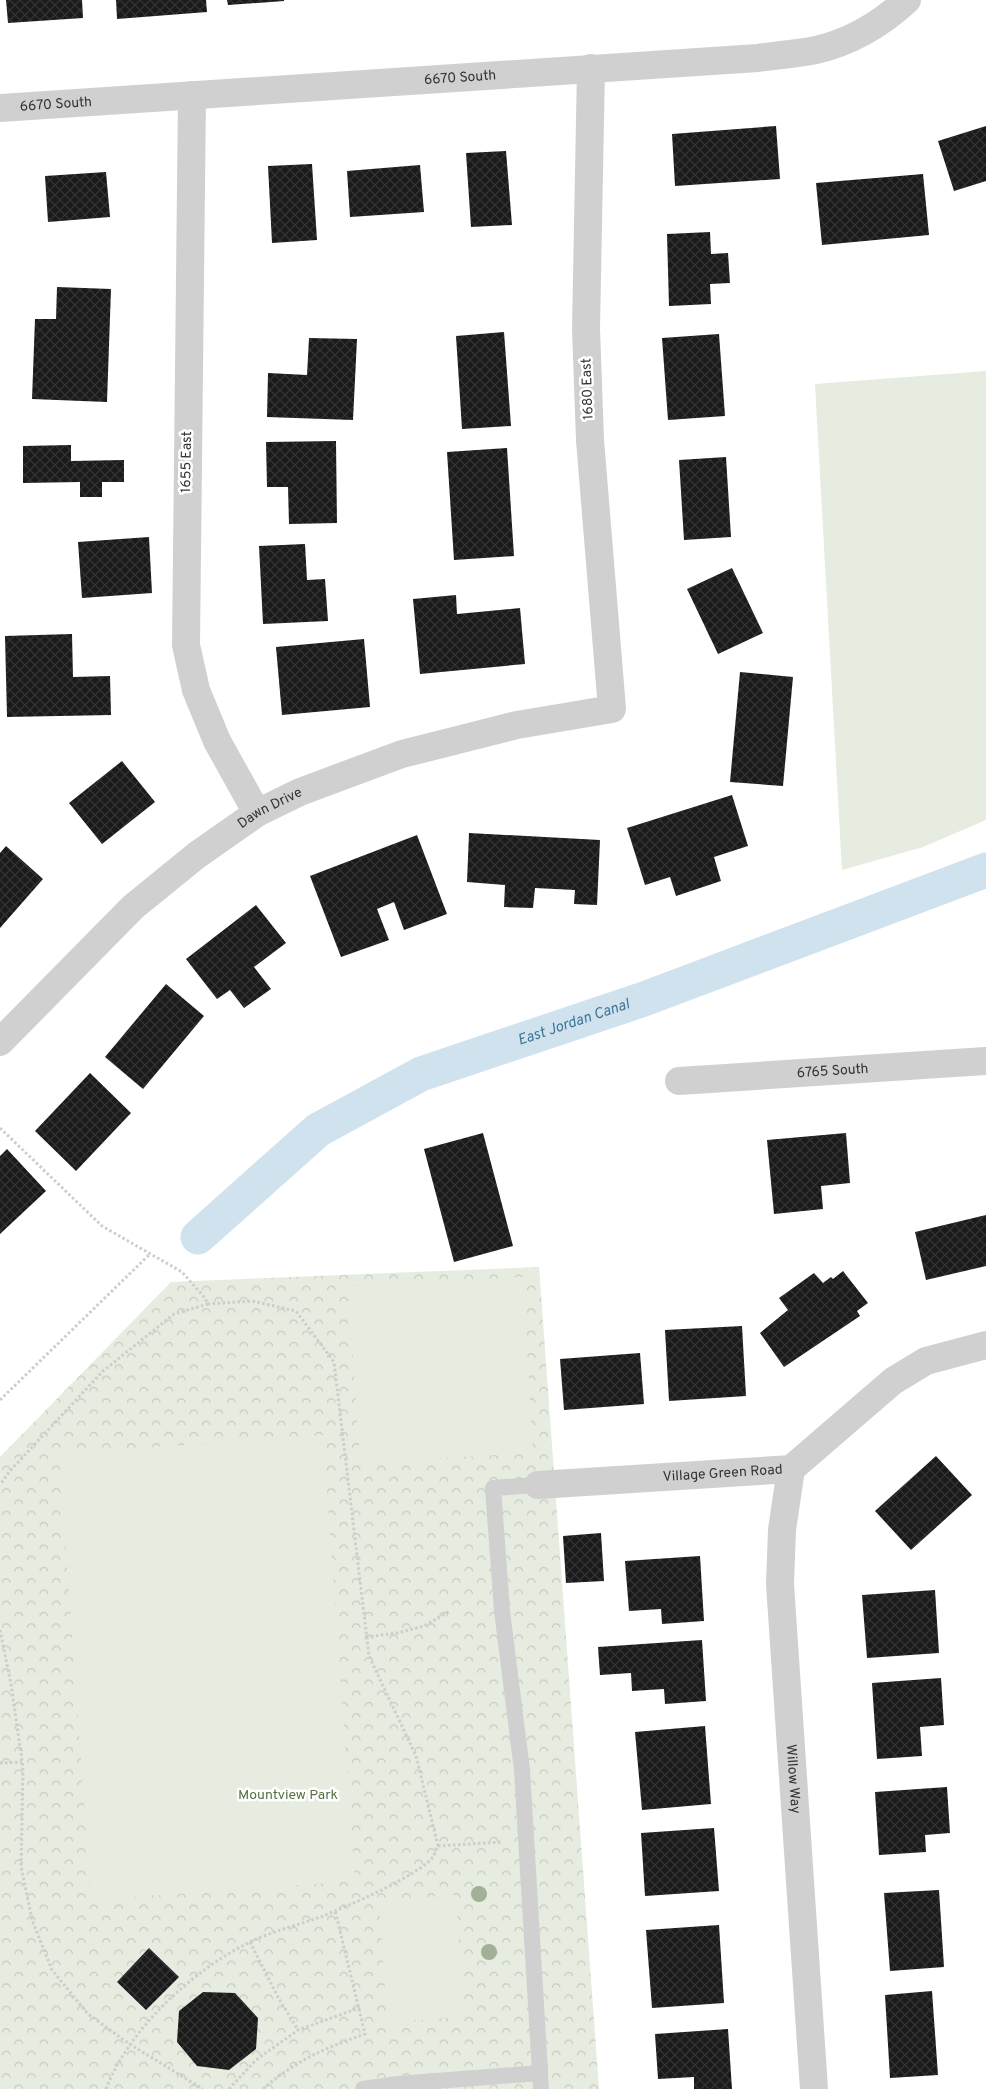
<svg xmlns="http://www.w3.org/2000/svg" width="986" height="2089" font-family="Overpass,sans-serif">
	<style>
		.park { fill: url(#park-crowns) }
		.pitch { fill: #e6ecdf }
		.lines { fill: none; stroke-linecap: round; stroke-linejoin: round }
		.canal { stroke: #cfe2ee; stroke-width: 35 }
		.building { fill: url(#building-cross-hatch) }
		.path { stroke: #cdcdcd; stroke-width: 3; stroke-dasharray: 2.5 2.5; stroke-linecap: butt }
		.lane { stroke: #d0d0d0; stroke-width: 16 }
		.street { stroke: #d0d0d0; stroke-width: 28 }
		.tree { fill: #a2b095 }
		.labels { text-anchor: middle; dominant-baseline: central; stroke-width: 5; stroke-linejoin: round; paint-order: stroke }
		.street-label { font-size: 14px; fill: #333; stroke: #fff }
		.park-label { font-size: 14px; fill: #56703f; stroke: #fff }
		.water-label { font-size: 15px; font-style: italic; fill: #3f7597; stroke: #fff }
	</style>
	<defs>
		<pattern id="park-crowns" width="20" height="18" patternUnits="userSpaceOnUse" patternTransform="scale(1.25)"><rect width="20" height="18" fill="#e6ecdf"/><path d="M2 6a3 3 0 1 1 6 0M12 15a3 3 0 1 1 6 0" fill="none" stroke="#c6cbc0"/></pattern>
		<pattern id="building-cross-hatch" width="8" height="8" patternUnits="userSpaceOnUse" patternTransform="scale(1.25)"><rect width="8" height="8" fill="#1a1a1a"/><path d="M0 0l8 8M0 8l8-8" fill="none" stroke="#333"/></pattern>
	</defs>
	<rect width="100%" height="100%" fill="#fff"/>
	<path class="park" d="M539,1267L599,2089H0V1457L171,1282Z"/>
	<path class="pitch" d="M986,371V820L923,847L842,870L815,384Z
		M523,1277L533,1453L360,1463L348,1286Z
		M323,1435L355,1881L91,1900L59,1454Z
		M456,1895L464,2017L387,2022L379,1901Z"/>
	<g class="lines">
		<path class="canal" id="s1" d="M198,1237L318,1130L421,1074L644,999L986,870"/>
	</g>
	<path class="building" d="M6,0H82L83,18L8,23Z
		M116,0H206L207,12L117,19Z
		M227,0H284V1L228,5Z
		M776,126L780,179L675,186L672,134Z
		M986,126V181L954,191L938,141Z
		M506,151L512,225L471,227L466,153Z
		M312,164L317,240L272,243L268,166Z
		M420,165L424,212L350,217L347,171Z
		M106,172L110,217L48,222L45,176Z
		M923,174L929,235L822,245L816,183Z
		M710,232L711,254L728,253L730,283L710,284L711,304L669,306L667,234Z
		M57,287L111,289L107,402L32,399L35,319H56Z
		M504,332L511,426L462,429L456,336Z
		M719,334L725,416L668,420L662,338Z
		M309,338L357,339L353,420L267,417L268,373L307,375Z
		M336,441L337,523L289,524L288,487H267L266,442Z
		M71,445V461L124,460V482H102V497H80V482L23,483V446Z
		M507,448L514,556L454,560L447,452Z
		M726,457L731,537L684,540L679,460Z
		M149,537L152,593L82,598L78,542Z
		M305,544L307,580L325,579L328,621L263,624L259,546Z
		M732,568L763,633L718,654L687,589Z
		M456,595L457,614L520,608L525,664L420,674L413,599Z
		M72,634L73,677L110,676L111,715L7,717L5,636Z
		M364,639L370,707L282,715L276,647Z
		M740,672L793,677L783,786L730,782Z
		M122,761L155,802L102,844L69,803Z
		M732,795L748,846L714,857L721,881L676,896L670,877L645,885L627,828Z
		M469,833L600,840L597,905L574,904L575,890L535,888L533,908L504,907L505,885L467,882Z
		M417,835L447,914L404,930L394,902L377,909L389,940L341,957L310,876Z
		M6,846L43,879L0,928V853Z
		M256,905L286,943L254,967L271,989L244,1008L230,990L217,999L186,959Z
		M166,984L204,1016L143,1089L105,1057Z
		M90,1073L131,1113L76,1171L35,1131Z
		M483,1133L513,1246L454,1262L424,1149Z
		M846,1133L850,1183L821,1186L823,1209L774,1214L767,1140Z
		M7,1149L46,1191L0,1234V1156Z
		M986,1215V1266L926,1280L915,1232Z
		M843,1271L868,1303L857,1311L860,1316L784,1367L760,1333L788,1310L779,1298L814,1273L823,1283L831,1277L833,1279Z
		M742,1326L746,1396L669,1401L665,1330Z
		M640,1353L644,1404L564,1410L560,1359Z
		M936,1456L972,1495L911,1550L875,1511Z
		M601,1533L604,1581L566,1583L563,1536Z
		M700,1556L704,1621L662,1624L661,1609L629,1611L625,1561Z
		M935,1590L939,1653L867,1658L862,1595Z
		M702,1640L706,1701L665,1704L664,1689L632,1691L631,1673L600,1675L598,1647Z
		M941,1678L944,1725L920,1727L922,1756L877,1759L872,1683Z
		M705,1726L711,1804L642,1810L635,1732Z
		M947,1787L950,1833L925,1835L926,1852L879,1855L875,1792Z
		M714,1828L719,1891L645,1896L641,1833Z
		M939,1890L944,1967L890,1971L884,1893Z
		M719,1925L724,2003L652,2008L646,1930Z
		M149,1948L179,1977L146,2010L117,1982Z
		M932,1991L938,2075L890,2078L885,1995Z
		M203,1992L235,1993L258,2018L256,2049L229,2070L197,2066L177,2042L179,2011Z
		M728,2029L732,2089H694V2077L658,2079L655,2034Z"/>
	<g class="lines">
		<path class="path" d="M0,1128L102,1226L182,1272L204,1297L208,1304L174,1314L103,1371L9,1472L0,1485
			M0,1400L150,1254
			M0,1630L11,1684L23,1768L21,1866L32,1920L52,1970L88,2014L131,2045L203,2089
			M366,1637L397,1633L424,1626L450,1611
			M0,1763L22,1762
			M438,1846L502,1842
			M250,1942L279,1999L298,2030
			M106,2089C129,2029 192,1971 248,1943C272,1931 299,1925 323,1916C348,1906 418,1876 433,1857C435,1854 436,1849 438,1846L416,1756L369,1656L334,1362L296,1311L252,1301L208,1304
			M229,2089L256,2060L298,2030L359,2008
			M263,2089C295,2061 325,2048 365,2034L335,1910"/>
		<path class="lane" d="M538,1485L493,1488L502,1611L522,1770L541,2089
			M363,2089L398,2084L540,2073"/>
		<g class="street">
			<path d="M192,95L186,645L196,690L217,741L257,813"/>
			<path id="s2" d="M0,108L758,58C777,55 797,54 816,50C851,42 881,24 907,0"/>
			<path id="s3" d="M0,1042L133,907L197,855L257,813L300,792L402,754L517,725L612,709L590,440L586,329L591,68"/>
			<path id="s4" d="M679,1081L986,1061"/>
			<path id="s5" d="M791,1469L782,1530L780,1584L814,2089"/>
			<path id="s6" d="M538,1485L791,1469L893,1381L926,1361L986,1345"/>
		</g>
	</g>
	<g class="tree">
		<circle cx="479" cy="1894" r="8"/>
		<circle cx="489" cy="1952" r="8"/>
	</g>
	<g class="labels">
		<g class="street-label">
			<text stroke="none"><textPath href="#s2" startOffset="461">6670 South</textPath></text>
			<text stroke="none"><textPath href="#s2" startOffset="56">6670 South</textPath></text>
			<text transform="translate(588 389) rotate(-92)">1680 East</text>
			<text transform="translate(187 462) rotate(-89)">1655 East</text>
			<text stroke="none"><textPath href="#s3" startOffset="359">Dawn Drive</textPath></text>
			<text stroke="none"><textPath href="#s4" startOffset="154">6765 South</textPath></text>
			<text stroke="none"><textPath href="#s6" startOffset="185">Village Green Road</textPath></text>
			<text stroke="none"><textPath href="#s5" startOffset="311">Willow Way</textPath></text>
		</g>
		<g class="park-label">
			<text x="288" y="1795">Mountview Park</text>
		</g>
		<g class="water-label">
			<text stroke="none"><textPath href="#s1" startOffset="439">East Jordan Canal</textPath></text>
		</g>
	</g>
</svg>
